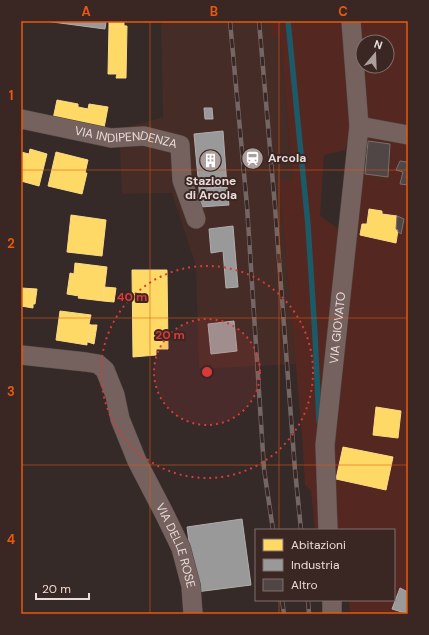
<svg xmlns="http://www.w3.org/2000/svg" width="429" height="635" font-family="'DM Sans',sans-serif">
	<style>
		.built { fill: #452c27 }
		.green { fill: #542820; fill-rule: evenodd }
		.homes { fill: #ffd966; stroke: #f9da88 }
		.industry { fill: #999; stroke: #b1adac }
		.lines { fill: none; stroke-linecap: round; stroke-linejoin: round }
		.stream { stroke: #1c5a68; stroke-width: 5.5 }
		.building { fill: #4f4645; stroke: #796f6d }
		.minor-casing { stroke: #514745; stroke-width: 20 }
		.minor { stroke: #75615e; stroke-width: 19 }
		.rail-casing { stroke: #736664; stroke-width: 4.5 }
		.rail { stroke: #3a2623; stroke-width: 3; stroke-dasharray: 9; stroke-linecap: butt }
		.grid { fill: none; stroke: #e8590c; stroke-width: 1; stroke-opacity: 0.55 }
		.ring { fill: none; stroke: #d83a3a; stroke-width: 2; stroke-dasharray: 2 4 }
		.labels { text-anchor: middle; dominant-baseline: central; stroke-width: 4; stroke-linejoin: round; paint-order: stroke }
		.street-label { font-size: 12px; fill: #eadcd9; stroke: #3a2623 }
		.poi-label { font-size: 12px; font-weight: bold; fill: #eadcd9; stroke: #3a2623; text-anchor: start }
		.centre { fill: #d83a3a; stroke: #3a2623; stroke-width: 2 }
		.ring-label { font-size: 12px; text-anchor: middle; font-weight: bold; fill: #d83a3a; stroke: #3a2623; stroke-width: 4; stroke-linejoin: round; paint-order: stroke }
		.neatline { fill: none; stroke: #e8590c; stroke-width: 1.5 }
		.grid-label { font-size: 13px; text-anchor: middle; font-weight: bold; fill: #e8590c }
	</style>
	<rect width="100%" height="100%" fill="#352a28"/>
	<path class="built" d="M161,21H270L271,36H280L293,181H279L296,364L199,369L196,266L172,193L122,194L120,147L124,128L163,117Z"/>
	<path class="green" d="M270,21H346L354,116L345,150L324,155L320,216L343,232L325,530H315L311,491L305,485L302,433L279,181L293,180L280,36H271Z
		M353,21H408V133L362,124ZM363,42H387V66H363Z
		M361,129L408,138V614H350L349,600H394V530H331L330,497Z"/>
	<path class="homes" d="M109,21H124V26L109,25Z
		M109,25L127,26L126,78H116L117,74H108Z
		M57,100L78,104V107L88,109L89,104L108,107L104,128L53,119Z
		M30,149L47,154L39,186L21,181V152L29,154Z
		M56,152L88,160L85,173H87L82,194L48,186Z
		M369,209L382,211V214L397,216L396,229L398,230L396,243L360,235L362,224H367Z
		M71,215L106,220L102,256L67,252Z
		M75,263L107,267L103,301L78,298L79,296L67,294L70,273L74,274Z
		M132,270H167L168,349H156V355L133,357Z
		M104,287L116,288L114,302L103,301Z
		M21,288L37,289L35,304H33V308L21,306Z
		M60,311L91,315L89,324L91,325L88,342H87V345L56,340Z
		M91,325H97L94,344L88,342Z
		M376,407L401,411L398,438L373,435Z
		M343,447L393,457L386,490L336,479Z"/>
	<path class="industry" d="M45,21H106L105,29Z
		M204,108H212L213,119H205Z
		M223,131L227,187L199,189L194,134Z
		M227,187L229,205L200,207L199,189Z
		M233,226L238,287L226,288L223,251L211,253L209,229Z
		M234,321L237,351L211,354L208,324Z
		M242,519L251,585L196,592L187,527Z
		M400,588L408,592V614L392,609Z"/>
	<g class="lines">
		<path class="stream" d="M288,21L308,225L315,335L319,421"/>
	</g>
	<path class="building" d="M368,141L390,144L388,177L365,174Z
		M400,161L407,162L408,176H407L406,178H408V185L400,184L403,172L396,170Z
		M397,216L404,219L401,234L398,232V230L396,229Z"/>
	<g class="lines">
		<defs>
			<g id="minor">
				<path id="s1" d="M21,119L111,138L144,136L180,145L182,180L196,219"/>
				<path d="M359,126L408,135"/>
				<path id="s2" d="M21,355L86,362L98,364L105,370L115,395L120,419L137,461L164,513L181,548L191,586L193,614"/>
				<path id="s3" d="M328,530L325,445L359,126L351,21"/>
				<path d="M332,600V614"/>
			</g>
		</defs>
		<use href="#minor" class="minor-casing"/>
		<use href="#minor" class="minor"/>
		<defs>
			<path id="rail" d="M230,21L247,206L264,469L273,530
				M259,21L275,207L295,470L301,530
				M282,600L284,614
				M308,600L309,614"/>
		</defs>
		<use href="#rail" class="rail-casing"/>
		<use href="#rail" class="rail"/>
	</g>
	<path class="grid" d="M150,21V614M279,21V530M21,170H408M21,318H408M21,465H408M279,600V614"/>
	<circle cx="207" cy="372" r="53" fill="#d83a3a" fill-opacity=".12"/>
	<g class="ring">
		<circle cx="207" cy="372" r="53"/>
		<circle cx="207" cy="372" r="106"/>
	</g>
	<defs>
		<symbol id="station-disc" viewBox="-11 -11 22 22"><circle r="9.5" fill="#ab9e9b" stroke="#3a2623"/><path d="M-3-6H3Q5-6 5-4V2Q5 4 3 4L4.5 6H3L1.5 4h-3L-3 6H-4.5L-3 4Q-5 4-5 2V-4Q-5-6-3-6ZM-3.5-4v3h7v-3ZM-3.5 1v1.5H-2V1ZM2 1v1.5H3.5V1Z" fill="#fff"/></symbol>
		<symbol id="building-disc" viewBox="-11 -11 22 22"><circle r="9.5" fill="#ab9e9b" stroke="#3a2623"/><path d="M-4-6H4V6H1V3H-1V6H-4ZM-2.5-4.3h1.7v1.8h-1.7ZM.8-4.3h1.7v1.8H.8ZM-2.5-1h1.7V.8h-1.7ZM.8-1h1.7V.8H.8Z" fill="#fff"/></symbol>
	</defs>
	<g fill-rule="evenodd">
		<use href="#station-disc" x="240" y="146" width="25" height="25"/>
		<use href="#building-disc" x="198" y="148" width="25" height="25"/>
	</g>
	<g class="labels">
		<g class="street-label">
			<text stroke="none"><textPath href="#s1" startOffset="107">VIA INDIPENDENZA</textPath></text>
			<text stroke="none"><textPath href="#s3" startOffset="203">VIA GIOVATO</textPath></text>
			<text stroke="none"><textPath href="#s2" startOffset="277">VIA DELLE ROSE</textPath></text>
		</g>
		<g class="poi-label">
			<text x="268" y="158">Arcola</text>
			<text x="211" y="181" text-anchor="middle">Stazione<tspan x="211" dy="14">di Arcola</tspan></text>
		</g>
	</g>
	<circle cx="207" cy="372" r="6" class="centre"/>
	<g class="ring-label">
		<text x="132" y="301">40 m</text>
		<text x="170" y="339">20 m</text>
	</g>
	<rect width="429" height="635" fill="none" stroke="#3a2623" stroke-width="44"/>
	<rect x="255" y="529" width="140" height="72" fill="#3a2623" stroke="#806f6c"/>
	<rect x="263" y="539" width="20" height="12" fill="#ffd966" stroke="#806f6c"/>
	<text x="291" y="549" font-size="12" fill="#eadcd9">Abitazioni</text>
	<rect x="263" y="559" width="20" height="12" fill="#999999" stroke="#806f6c"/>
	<text x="291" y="569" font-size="12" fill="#eadcd9">Industria</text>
	<rect x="263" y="579" width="20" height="12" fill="#4f4645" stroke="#806f6c"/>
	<text x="291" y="589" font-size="12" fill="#eadcd9">Altro</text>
	<g transform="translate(375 54) rotate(19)"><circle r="19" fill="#3a2623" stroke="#806f6c"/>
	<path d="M0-3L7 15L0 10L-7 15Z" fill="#ab9e9b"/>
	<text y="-6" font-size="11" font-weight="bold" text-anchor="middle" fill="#eadcd9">N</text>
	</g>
	<path d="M36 593v6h53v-6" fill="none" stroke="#eadcd9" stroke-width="2"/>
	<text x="42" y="593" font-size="12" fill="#eadcd9" stroke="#3a2623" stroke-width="3" paint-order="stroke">20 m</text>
	<rect x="22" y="22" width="385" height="591" class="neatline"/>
	<g class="grid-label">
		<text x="86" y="16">A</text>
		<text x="214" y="16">B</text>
		<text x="343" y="16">C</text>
		<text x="11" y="100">1</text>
		<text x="11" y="248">2</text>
		<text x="11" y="396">3</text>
		<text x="11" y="544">4</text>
	</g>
</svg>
